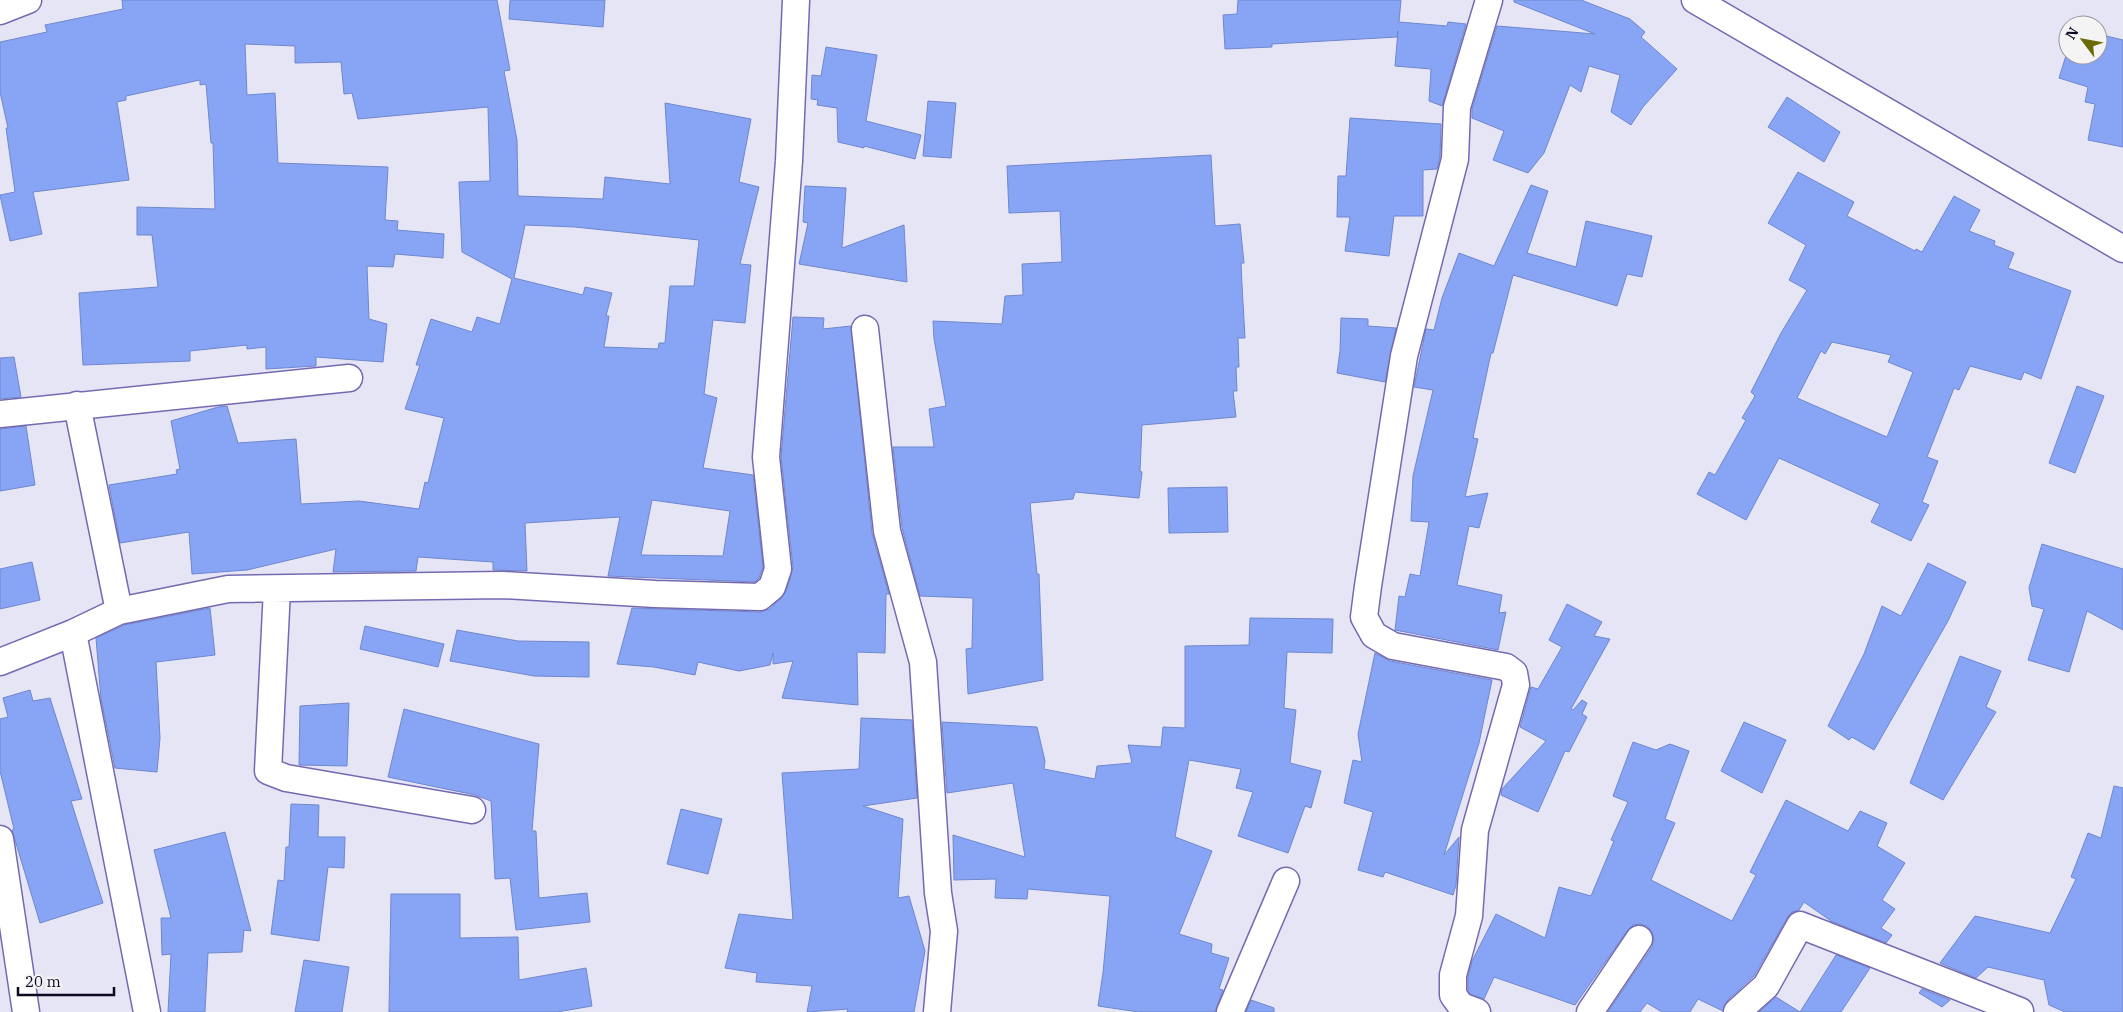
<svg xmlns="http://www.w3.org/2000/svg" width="2123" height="1012" font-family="'IBM Plex Serif',serif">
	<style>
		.building { fill: #88a4f5; stroke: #6f87cd; fill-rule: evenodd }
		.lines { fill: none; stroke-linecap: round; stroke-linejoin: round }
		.street-casing { stroke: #746ab2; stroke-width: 29 }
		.street { stroke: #fff; stroke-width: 26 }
	</style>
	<rect width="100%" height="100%" fill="#e6e5f6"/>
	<path class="building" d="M122,0H497L510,70L504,71L517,140L518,196L603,199L605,177L670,184L665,103L751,119L739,182L759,187L740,264L751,265L745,323L713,320L704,394L717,398L703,468L753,475L763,567L759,578L755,582L608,576L620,517L525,523L527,571L493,570V562L418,557L416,571L333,572L336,549L247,570L192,574L189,532L120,543L109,485L177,474L176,470L180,469L171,421L218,407L227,406L238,443L296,439L301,504L359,501L419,509L425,482L428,483L444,418L405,409L420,365H416L431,319L472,332L477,317L500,324L512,279L462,252L459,182L490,181L488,107L358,119L352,93L344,94L341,62L295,63V46L245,44L247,95L275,93L278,163L388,167L385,220L398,221L397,230L444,234L443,258L395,254L393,267L367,266L369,319L387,324L383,362L316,357V366L266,369V347L247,349V345L190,351V361L83,365L79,293L158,287L152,235H137V207L215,209L213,143H211L206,84L200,85V80L126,96V100L117,102L129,180L33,192L42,234L10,241L0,195L15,192L6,128H8L0,92V42L47,32L45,25L123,9ZM525,225L575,227L699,240L694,286H670L665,343H659L658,349L604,347L609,316H606L612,293L585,287L583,295L514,278ZM652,500L730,511L723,556L641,555Z
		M510,0H605L603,27L509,19Z
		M1238,0H1401L1399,22L1447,26L1448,22L1466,24L1442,106L1429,101L1431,69L1395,66L1398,31L1397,37L1272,44V47L1225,49L1223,15L1237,14Z
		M1514,0H1581L1630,19L1645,32L1641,37L1677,69L1643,107L1631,125L1611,112L1620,75L1589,66L1581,92L1570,85L1544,153L1528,173L1493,160L1504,131L1472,118V109L1497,26L1595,34L1514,2Z
		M2098,34L2123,40V147L2088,140L2095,104L2085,102L2088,87L2059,78L2068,49V55H2098Z
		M826,47L877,55L866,121L921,135L915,159L864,146V148L838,142L837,108L817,105L818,100L811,99L812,75L821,76Z
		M1787,97L1840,132L1824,162L1768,127Z
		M928,101L956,103L951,158L923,156Z
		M1350,118L1441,124L1440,157L1437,169L1423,170V216H1394L1389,256L1345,251L1350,217H1337L1338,176H1346Z
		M1211,155L1215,226L1240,224L1244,263H1241L1242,285L1245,338H1238L1239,367H1236L1237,391H1233L1236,417L1142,425L1140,471L1142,472L1139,498L1075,492L1073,499L1030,503L1037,574H1039L1043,680L968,694L966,649L972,648L973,598L920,596L902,528L893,447H934L929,409L946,406L934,339L933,321L1002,324L1005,296L1023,295L1022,264L1062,262L1060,211L1009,213L1007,166Z
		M1798,172L1854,202L1847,216L1915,251L1916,249L1922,252L1954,196L1980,210L1969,231L1995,241L1994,245L2014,253L2008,268L2071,291L2041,379L2024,372L2021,380L1970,366L1959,390L1954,388L1927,457L1938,461L1922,502L1929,505L1911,541L1871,522L1880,504L1779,458L1746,520L1697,494L1709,472L1715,475L1746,420L1742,418L1755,396L1751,392L1781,333L1807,290L1789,280L1806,245L1768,223ZM1832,342L1891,355L1888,362L1913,372L1887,437L1797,398L1821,351L1825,354Z
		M1531,185L1548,191L1527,253L1576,267L1586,221L1652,236L1642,277L1627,274L1617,306L1513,275L1493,353H1491L1473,438L1478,439L1465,497L1488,493L1479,528L1469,526L1457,585L1502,595L1499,613L1506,612L1498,650L1395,630L1399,596L1405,597L1410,574L1420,576L1429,522L1411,521L1413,476L1433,390L1414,387L1426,329L1434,330L1442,298L1459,253L1494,266Z
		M805,186L846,188L842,248L904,225L907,282L799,264L808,223L803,222Z
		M793,317L824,318L823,329L851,326L872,533L889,594H886L885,653L857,652L858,705L782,698L793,661L773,664V653L770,665L739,671L698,662L695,675L654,667L617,664L632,608L760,612L770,609L786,592L793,567L781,457Z
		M1341,318L1368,319V326L1396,328L1385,382L1337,373L1340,351Z
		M14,357L21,397L0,399V358Z
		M2077,386L2104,396L2075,473L2049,463Z
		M26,426L35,485L0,491V429Z
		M1227,487L1228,532L1169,533L1168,488Z
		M2042,544L2123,569V630L2087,611L2069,672L2028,660L2044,609L2032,606L2029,588Z
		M32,562L40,600L0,609V569Z
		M1928,563L1966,582L1948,621L1874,750L1852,737L1849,740L1828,726L1864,654L1882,606L1901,616Z
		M1567,604L1602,622L1594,636L1610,639L1571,709L1573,710L1582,700L1587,703L1582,714L1587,717L1569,752L1565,751L1538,812L1501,795L1502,789L1546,741L1520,727L1531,687L1538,689L1562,647L1549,640Z
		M210,608L215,655L156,662L160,738L157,772L115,768L101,699L96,638L124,625Z
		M1250,618L1333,619L1332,653L1287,652L1284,708L1296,710L1290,763L1321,771L1311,808L1305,806L1288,853L1238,836L1253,792L1236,788L1241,769L1189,760L1175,837L1212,851L1179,934L1212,944L1211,953L1229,958L1219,989L1223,990L1215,1012H1139L1098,1006L1103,973L1110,896L1028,889L1027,899L995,898L996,879L954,880L953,835L1025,857L1013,783L947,793L942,722L1037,727L1045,761L1044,769L1095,779L1097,766L1132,763L1128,745L1161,747L1163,727L1185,728V646L1249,645Z
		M365,626L444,644L438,667L360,649Z
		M457,630L518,641L589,642V677L534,676L450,661Z
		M1375,653L1390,661L1492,680L1479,743L1444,855L1459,837L1456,885L1453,895L1385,872L1383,877L1358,870L1373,812L1344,803L1353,760L1362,762L1358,734Z
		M1960,656L2001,671L1986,707L1996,712L1943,800L1910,783Z
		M30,690L33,701L50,698L82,799L71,801L103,903L40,923L12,830L14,829L0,771V719L8,717L3,698Z
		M349,703L347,766L299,765L300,706Z
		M404,709L539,744L532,831H536L539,898L587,893L590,922L516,930L510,878L495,879L491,801L475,795L388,777Z
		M861,718L912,720L917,798L863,806L903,819L898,898L909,896L925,951L914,1012H847L848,1009L807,1012L812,986L756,982L757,973L725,968L739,914L793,920L782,773L859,769Z
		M1744,722L1786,740L1762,793L1721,771Z
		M1633,742L1656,750L1670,744L1689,751L1665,819L1675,823L1651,880L1732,921L1756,875L1750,872L1786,800L1848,831L1860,811L1887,823L1877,846L1905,863L1882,900L1895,909L1881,928L1892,935L1886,943L1831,921L1804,902L1799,910L1792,912L1787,918L1754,976L1727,1001L1723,1011L1698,999L1690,1012H1662L1647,1003L1640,1012H1608L1652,947L1654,940L1652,932L1647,926L1640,924L1633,925L1627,931L1575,1005L1494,977L1484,999L1470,994L1468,990V977L1472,961L1496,914L1545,938L1559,887L1591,896L1614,841L1611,840L1628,802L1613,796Z
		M2114,786L2123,788V1012H2065L2049,1005L2044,980L1988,967L1976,978L1940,963L1975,916L2050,933L2076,879L2071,877L2088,833L2101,838Z
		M291,804L319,805L318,837H345L344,868L328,867L319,941L271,934L278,880L284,881L286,847H289Z
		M681,809L722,819L708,874L667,864Z
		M225,832L251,931L244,930L242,952L208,953L205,1012H168L171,954L162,955L161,918H171L154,850Z
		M391,894H460V938L518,937L519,980L586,968L592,1006L557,1012H389Z
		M1836,955L1870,968L1841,1012H1759L1776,997L1800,1012Z
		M304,960L349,967L342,1012H295Z
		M1922,989L1950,1000L1942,1007L1919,993Z
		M1251,1000L1274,1008V1012H1246Z"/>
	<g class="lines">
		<defs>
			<path id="street" d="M1695,0L2123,249
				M0,11L28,0
				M865,329L887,531L923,662L938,893L944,931L937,1012
				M77,405L119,611
				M0,414L349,378
				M277,589L268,771L286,778L472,810
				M73,633L147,1012
				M0,662L73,633L119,611L228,589L503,585L655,594L760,597L772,587L778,569L766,457L789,161L796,0
				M0,839L26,1012
				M1230,1012L1286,881
				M1477,1012L1461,1006L1453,995V975L1469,916L1475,830L1516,685L1514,673L1506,667L1393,646L1374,635L1364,617L1368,586L1404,356L1455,159L1457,107L1489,0
				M1590,1012L1639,939
				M1737,1012L1766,986L1800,925L2020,1011L2019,1012"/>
		</defs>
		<use href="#street" class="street-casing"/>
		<use href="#street" class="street"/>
	</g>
	<g transform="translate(2083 40) rotate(302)"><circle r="24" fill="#f4f4f4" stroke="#9895a0"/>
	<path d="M0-4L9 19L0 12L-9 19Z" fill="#6b6a06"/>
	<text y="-8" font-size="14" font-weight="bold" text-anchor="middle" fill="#0d0722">N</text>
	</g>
	<path d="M18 987v8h96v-8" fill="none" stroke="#0d0722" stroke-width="2.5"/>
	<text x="25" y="987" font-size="15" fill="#0d0722" stroke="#f4f4f4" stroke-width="4" paint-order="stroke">20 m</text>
</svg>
